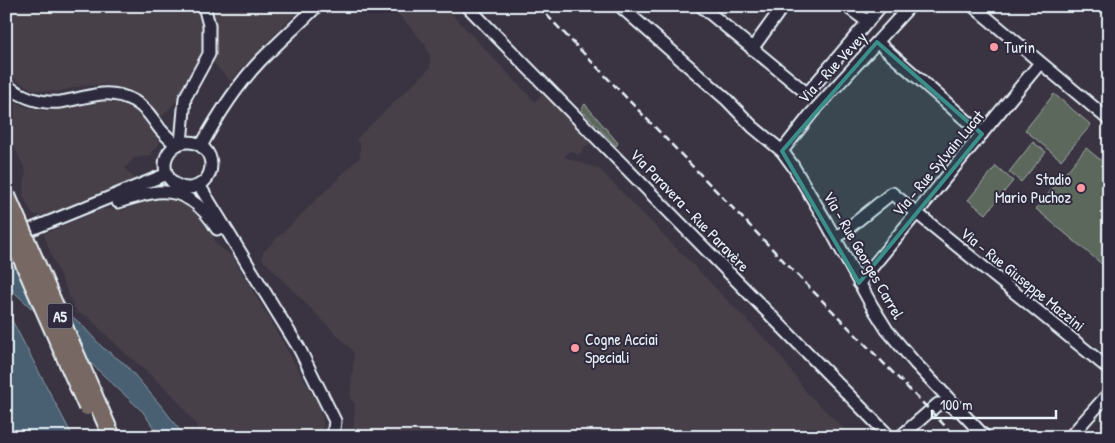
<svg xmlns="http://www.w3.org/2000/svg" width="1115" height="443" font-family="'Patrick Hand',sans-serif">
	<style>
		.built { fill: #474048 }
		.green { fill: #5c675c; stroke: #a2acaa }
		.water { fill: #496173; stroke: #899ba8 }
		.lines { fill: none; stroke-linecap: round; stroke-linejoin: round }
		.minor-casing { stroke: #e8f1f8; stroke-width: 15 }
		.minor { stroke: #2f2a3d; stroke-width: 11 }
		.rail { stroke: #e8f1f8; stroke-width: 2.5; stroke-dasharray: 8 4; stroke-linecap: butt }
		.highway-bridge-casing { stroke: #e8f1f8; stroke-width: 20; stroke-linecap: butt }
		.highway-bridge { stroke: #776864; stroke-width: 16 }
		.marked { fill: #3a8f8a; fill-opacity: 0.2; stroke: #3a8f8a; stroke-width: 4; stroke-linejoin: round }
		.poi-dot { fill: #ff9aa2; stroke: #2f2a3d; stroke-width: 2 }
		.labels { text-anchor: middle; dominant-baseline: central; stroke-width: 4; stroke-linejoin: round; paint-order: stroke }
		.shield { fill: #2f2a3d; stroke: #b0b5c0; stroke-width: 1 }
		.shield-label { font-size: 15px; font-weight: bold; fill: #e8f1f8 }
		.poi-label { font-size: 16px; fill: #e8f1f8; stroke: #2f2a3d; text-anchor: start }
		.street-label { font-size: 16px; fill: #e8f1f8; stroke: #2f2a3d }
	</style>
	<rect width="100%" height="100%" fill="#3a3442"/>
	<filter id="ink" filterUnits="userSpaceOnUse"><feTurbulence type="fractalNoise" baseFrequency=".02" numOctaves="2"/><feDisplacementMap in="SourceGraphic" scale="10" xChannelSelector="R" yChannelSelector="G"/><feConvolveMatrix kernelMatrix="1 2 1 2 8 2 1 2 1" color-interpolation-filters="sRGB"/></filter>
	<g filter="url(#ink)">
		<path class="built" d="M6,6H303L270,39L234,77L231,82L212,61L162,117L155,108L138,95L118,87L104,84L81,86L56,92L34,90L16,80L6,69Z
			M391,6H444L535,102L544,93L591,142L578,155L571,150L564,157L599,169L776,350L807,393L852,437H353L355,404L350,399L354,356L352,350L262,259L263,252L360,157V144L356,139L430,68V56L425,44Z
			M6,97L25,107L46,111L62,109L100,101L120,104L137,111L145,118L151,126L160,142L152,152V155L134,158L125,168L134,179L41,218L40,215H33L23,196L26,171L6,130Z
			M150,199L175,200L196,210L209,227L216,244L233,257L319,405L323,421L322,437H201L195,423L173,395L123,351L87,316L77,313L51,255L44,234L102,209L124,210Z"/>
		<path class="green" d="M1054,94L1091,125L1061,160L1025,130Z
			M585,104L618,143L616,146L581,109Z
			M1033,142L1046,152L1021,182L1009,172Z
			M1086,148L1109,167V270L1036,209Z
			M996,166L1013,181L986,214L968,200Z"/>
		<path class="water" d="M6,260L82,325L102,347L125,364L163,408L185,437H160L143,412L14,292L6,282Z
			M6,309L73,437H6Z"/>
		<g class="lines">
			<defs>
				<path id="minor" d="M467,6L890,437
					M620,6L726,99L753,127L782,151L793,166L824,218L872,306L887,330L915,363L985,437
					M701,6L804,91L807,92L811,89L881,6
					M846,6L868,22
					M973,6L1109,120
					M877,42L982,134
					M752,49L783,6
					M6,85C22,97 40,104 60,102C89,98 106,86 134,101C146,108 152,118 160,129C165,135 171,140 176,145
					M165 165a23 23 0 1 1 46 0a23 23 0 1 1-46 0Z
					M181,143L185,98L209,54V25L204,6
					M201,146C218,115 237,85 261,60C279,42 299,24 317,6
					M782,151L811,114L910,6
					M199,185L299,348L335,421L333,437
					M118,202C129,199 140,195 151,193C181,187 203,205 217,229
					M17,235L167,174
					M836,238L892,193L1109,369
					M859,283L1040,63
					M938,404H948L956,410
					M900,437L938,404
					M1070,437L1109,393"/>
			</defs>
			<use href="#minor" class="minor-casing"/>
			<use href="#minor" class="minor"/>
			<path class="rail" d="M538,6L806,284L956,437"/>
			<defs>
				<path id="highway-bridge" d="M7,196L112,437
					M6,223L87,407"/>
			</defs>
			<use href="#highway-bridge" class="highway-bridge-casing"/>
			<use href="#highway-bridge" class="highway-bridge"/>
		</g>
	</g>
	<path class="marked" d="M877,42L982,134L859,283L782,151Z"/>
	<g class="poi-dot">
		<circle cx="994" cy="47" r="5"/>
		<circle cx="1081" cy="188" r="5"/>
		<circle cx="575" cy="348" r="5"/>
	</g>
	<g class="labels">
		<rect class="shield" x="47.5" y="303.5" width="25" height="25" rx="4"/>
		<g class="shield-label">
			<text x="60" y="316">A5</text>
		</g>
		<g class="poi-label">
			<text x="1004" y="47">Turin</text>
			<text x="1071" y="179" text-anchor="end">Stadio<tspan x="1071" dy="18">Mario Puchoz</tspan></text>
			<text x="585" y="339">Cogne Acciai<tspan x="585" dy="18">Speciali</tspan></text>
		</g>
		<g class="street-label">
			<text transform="translate(832 67) rotate(-47)">Via - Rue Vevey</text>
			<text transform="translate(938 163) rotate(-50)">Via - Rue Sylvain Lucat</text>
			<text transform="translate(690 210) rotate(46)">Via Paravera - Rue Paravère</text>
			<text transform="translate(864 255) rotate(60)">Via - Rue Georges Carrel</text>
			<text transform="translate(1023 279) rotate(39)">Via - Rue Giuseppe Mazzini</text>
		</g>
	</g>
	<rect width="1115" height="443" fill="none" stroke="#2f2a3d" stroke-width="25"/>
	<rect x="12" y="12" width="1090" height="418" fill="none" stroke="#e8f1f8" stroke-width="2" filter="url(#ink)"/>
	<path d="M932 410v8h124v-8" fill="none" stroke="#e8f1f8" stroke-width="2.5"/>
	<text x="940" y="410" font-size="15" fill="#e8f1f8" stroke="#2f2a3d" stroke-width="4" paint-order="stroke">100 m</text>
</svg>
